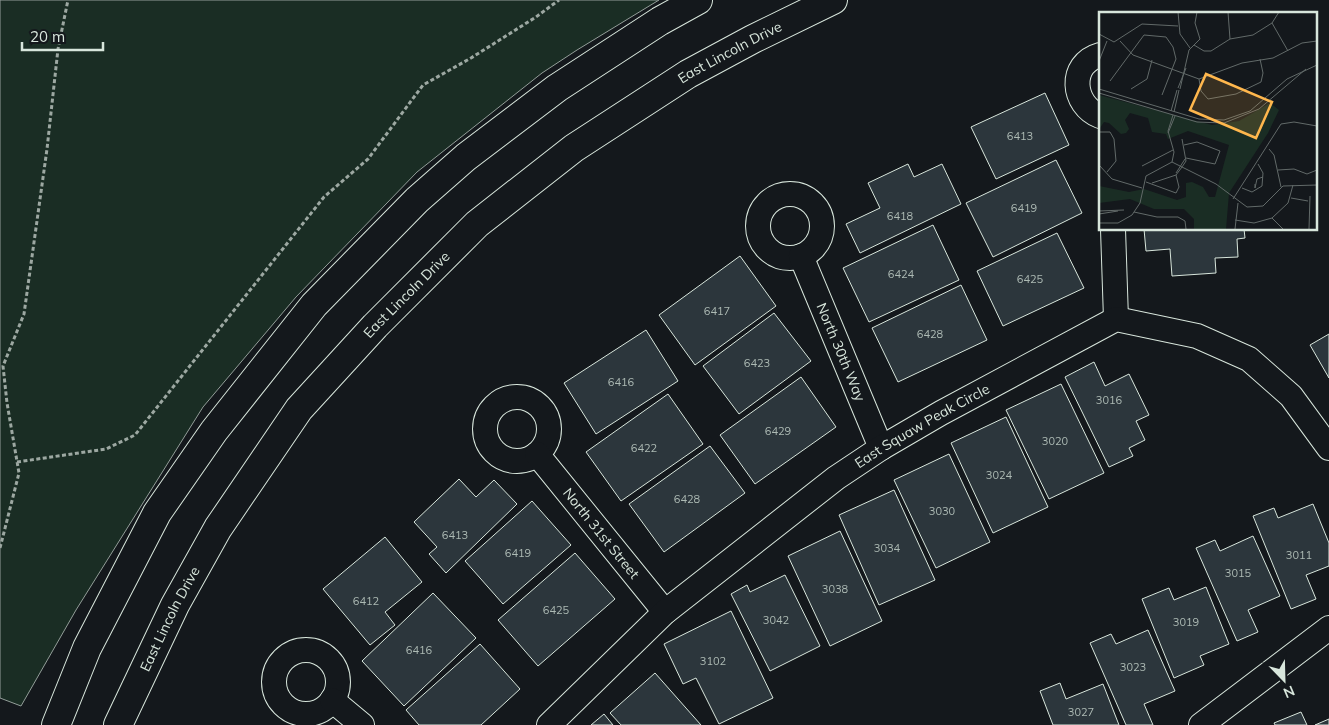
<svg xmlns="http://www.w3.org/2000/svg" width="1329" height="725" font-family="Mulish,sans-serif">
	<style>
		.green { fill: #1a2d24; stroke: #939e99 }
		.building { fill: #2c363c; stroke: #d8e6dc }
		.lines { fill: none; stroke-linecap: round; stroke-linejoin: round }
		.minor-casing { stroke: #d8e6dc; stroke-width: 26 }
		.secondary-casing { stroke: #d8e6dc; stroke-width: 30 }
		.path { stroke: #9da8a2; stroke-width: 3; stroke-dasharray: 4 2.5; stroke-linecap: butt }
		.minor { stroke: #14181c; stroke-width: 24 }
		.secondary { stroke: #14181c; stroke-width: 28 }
		.labels { text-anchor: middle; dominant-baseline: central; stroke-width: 4; stroke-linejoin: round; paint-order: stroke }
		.number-label { font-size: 11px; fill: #adbab4 }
		.street-label { font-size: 14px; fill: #d8e6dc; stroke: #14181c }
		.inset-road { fill: none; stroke: #626a69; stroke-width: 1 }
		.view { fill: #ffb74d; fill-opacity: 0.15; stroke: #ffb74d; stroke-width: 2.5 }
		.inset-edge { fill: none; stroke: #d8e6dc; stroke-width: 2.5 }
	</style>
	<rect width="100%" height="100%" fill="#14181c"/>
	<path class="green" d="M0,0H659L577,50L542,73L417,172L296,297L203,407L76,610L21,706L0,698Z"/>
	<path class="building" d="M1045,93L1069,145L996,179L971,127Z
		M1056,160L1082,213L993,257L966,203Z
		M908,164L914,177L942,164L961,204L860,253L846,224L880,208L868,183Z
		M933,225L959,280L869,322L843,268Z
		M1144,229H1244L1245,238L1237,239L1238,257L1215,258L1216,273L1172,276L1170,249L1146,251Z
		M1057,233L1084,288L1003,326L977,271Z
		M740,256L776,306L695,365L659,315Z
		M961,285L987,340L898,382L872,328Z
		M774,313L811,361L739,414L703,366Z
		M646,330L678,381L596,434L564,383Z
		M1329,334V378L1310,345Z
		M1094,362L1105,386L1129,374L1149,415L1136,421L1145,440L1129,448L1133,456L1109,467L1065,377Z
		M801,377L836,427L755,484L720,435Z
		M1061,384L1104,473L1049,499L1006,410Z
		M668,394L703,444L621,501L586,452Z
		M1006,417L1048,507L993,533L951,443Z
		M710,446L745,493L664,552L629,504Z
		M949,454L990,542L936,568L894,480Z
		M459,479L476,497L494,480L517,504L446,573L429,554L437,547L414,522Z
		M894,490L935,580L879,605L839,515Z
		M532,501L571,545L503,604L465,561Z
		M1313,504L1329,543V566L1306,575L1316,599L1291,609L1253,516L1274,508L1278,518Z
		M840,531L882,621L830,646L788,556Z
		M1253,536L1280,596L1248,610L1258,632L1237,641L1196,548L1215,540L1220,551Z
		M385,537L422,582L385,612L395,625L370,645L323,589Z
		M575,553L615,599L538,666L498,620Z
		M785,575L820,646L770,671L731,594L747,585L750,592Z
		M1206,587L1229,644L1200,656L1204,665L1174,678L1142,599L1169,588L1174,600Z
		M433,593L476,638L404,706L362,661Z
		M731,611L773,698L719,724L696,678L683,684L664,644Z
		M1148,630L1175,691L1144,704L1153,725H1126L1090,643L1111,634L1116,644Z
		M480,644L520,689L481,725H419L406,710Z
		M655,673L701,725H621L610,713Z
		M1060,683L1066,699L1103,684L1119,725H1053L1040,691Z
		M1301,712L1307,725H1275L1274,723Z
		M604,714L613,725H591Z
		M1329,719V725H1315Z"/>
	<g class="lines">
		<defs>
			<g id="minor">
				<path d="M1100,55C1068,64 1072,105 1100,116"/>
				<circle cx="790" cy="226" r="32"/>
				<path d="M1113,229L1116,319"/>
				<path id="s1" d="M801,256L881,448"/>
				<circle cx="517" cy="429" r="32"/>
				<path id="s2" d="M537,454L665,612"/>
				<circle cx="306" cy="682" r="32"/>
				<path d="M332,700L362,725"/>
				<path id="s3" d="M549,725L665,612L836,478L881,448L941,413L1116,319L1197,336L1249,359L1291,396L1329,448"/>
				<path d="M1201,725L1329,628"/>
			</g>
			<g id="secondary">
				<path d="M56,725L87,648L157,513L214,431L314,305L417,200L466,157L557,88L660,21L698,0"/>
				<path id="s4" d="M118,725L175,605L218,528L299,409L375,326L477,224L574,148L688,74L753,39L833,0"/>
			</g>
		</defs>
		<use href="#minor" class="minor-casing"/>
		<use href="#secondary" class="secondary-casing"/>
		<path class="path" d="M17,462L106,449L135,435L324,197L368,159L423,85L471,58L536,17L559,0
			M0,548L19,473L7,403L3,366L24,314L47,149L58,49L68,0"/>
		<use href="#minor" class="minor"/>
		<use href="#secondary" class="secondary"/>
	</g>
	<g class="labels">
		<g class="number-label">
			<text x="1020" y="136">6413</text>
			<text x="1024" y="208">6419</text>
			<text x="900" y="216">6418</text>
			<text x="901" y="274">6424</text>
			<text x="1030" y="279">6425</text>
			<text x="717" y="311">6417</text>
			<text x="930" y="334">6428</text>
			<text x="757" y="363">6423</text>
			<text x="621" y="382">6416</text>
			<text x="1109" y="400">3016</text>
			<text x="778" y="431">6429</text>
			<text x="1055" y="441">3020</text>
			<text x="644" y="448">6422</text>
			<text x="999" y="475">3024</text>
			<text x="687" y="499">6428</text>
			<text x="942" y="511">3030</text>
			<text x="455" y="535">6413</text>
			<text x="887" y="548">3034</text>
			<text x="518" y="553">6419</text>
			<text x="1299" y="555">3011</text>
			<text x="1238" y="573">3015</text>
			<text x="835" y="589">3038</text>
			<text x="366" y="601">6412</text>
			<text x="556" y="610">6425</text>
			<text x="776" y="620">3042</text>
			<text x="1186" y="622">3019</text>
			<text x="419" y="650">6416</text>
			<text x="713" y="661">3102</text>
			<text x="1133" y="667">3023</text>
			<text x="1081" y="712">3027</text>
		</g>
		<g class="street-label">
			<text stroke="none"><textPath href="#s4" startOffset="928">East Lincoln Drive</textPath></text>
			<text stroke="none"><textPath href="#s4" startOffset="522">East Lincoln Drive</textPath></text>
			<text stroke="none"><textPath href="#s1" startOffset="104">North 30th Way</textPath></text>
			<text stroke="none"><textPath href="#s3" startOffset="480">East Squaw Peak Circle</textPath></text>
			<text stroke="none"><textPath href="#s2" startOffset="102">North 31st Street</textPath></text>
			<text stroke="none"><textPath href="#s4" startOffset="118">East Lincoln Drive</textPath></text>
		</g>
	</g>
	<g transform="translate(1099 12)">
		<rect width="218" height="218" fill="#14181c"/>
		<path d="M0,83L113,113L140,109L171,91L180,98L169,121L130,181L127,217H95V207L85,197H55L31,187L0,191V174L30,180L45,177L78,188L87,185V171L93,170L104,175L110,185H116L130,133L89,119L69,127L67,122L53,120L49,106L31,101L26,108L30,117L27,121L22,122L10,111L5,110L1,116Z" fill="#1a2d24"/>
		<path class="inset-road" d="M79,0L81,22L91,36M129,0L131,27M173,11L189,39M0,22L15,30L43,12L79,14M21,29L34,43L100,67L143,51L174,46L203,31L218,29M95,33L105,39H112L131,27L154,23L173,11L180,0M0,49L8,29M100,67L102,79L109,87L137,82L162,70L164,61L161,47M11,69L45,23L67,25L74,35L77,47L63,83M79,76L87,56M0,77L100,107L125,108L151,99L188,67L218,53M32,77L48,67L53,48M81,77L90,38L101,27L96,11L98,0M0,81L98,110L125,111L160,97L207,57M72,99L78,78M75,100L80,78M0,120H11L15,127L17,149L8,160M69,121L76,104M85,133L98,130L121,139L116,152L87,146M170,137L175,143L182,175M73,150L117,172L148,195L164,194L184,174L218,173M0,153L13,167L43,176M43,154L74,138M179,158L195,157L208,162L218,158M77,161L86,147M47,170L77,181L80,175L77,163M53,171L77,163L83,155L87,149L83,127M156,172V176L158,167L164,165M143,176L153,180L163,174L164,161L159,152M192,186L209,189M134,187L182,112L195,110L218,114M0,199L25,198M35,200L58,205H79L86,209L87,217M0,202L19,199M173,206L184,217M136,208L155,211L173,206L189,191L194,173M0,211H19L33,203L41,191L47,164L73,150L75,140L69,119L74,103M136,217L139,191M210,217L211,184"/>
		<path class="view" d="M107,62L173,90L157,126L91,98Z"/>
		<rect width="218" height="218" class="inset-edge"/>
	</g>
	<g transform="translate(1284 680) rotate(157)" stroke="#14181c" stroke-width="4" paint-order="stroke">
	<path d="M0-4L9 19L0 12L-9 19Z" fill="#d8e6dc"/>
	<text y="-8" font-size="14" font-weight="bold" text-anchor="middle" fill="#d8e6dc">N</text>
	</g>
	<path d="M22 42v8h81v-8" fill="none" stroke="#d8e6dc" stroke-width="2.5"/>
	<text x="30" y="42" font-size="15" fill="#d8e6dc" stroke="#14181c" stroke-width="4" paint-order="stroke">20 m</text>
</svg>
